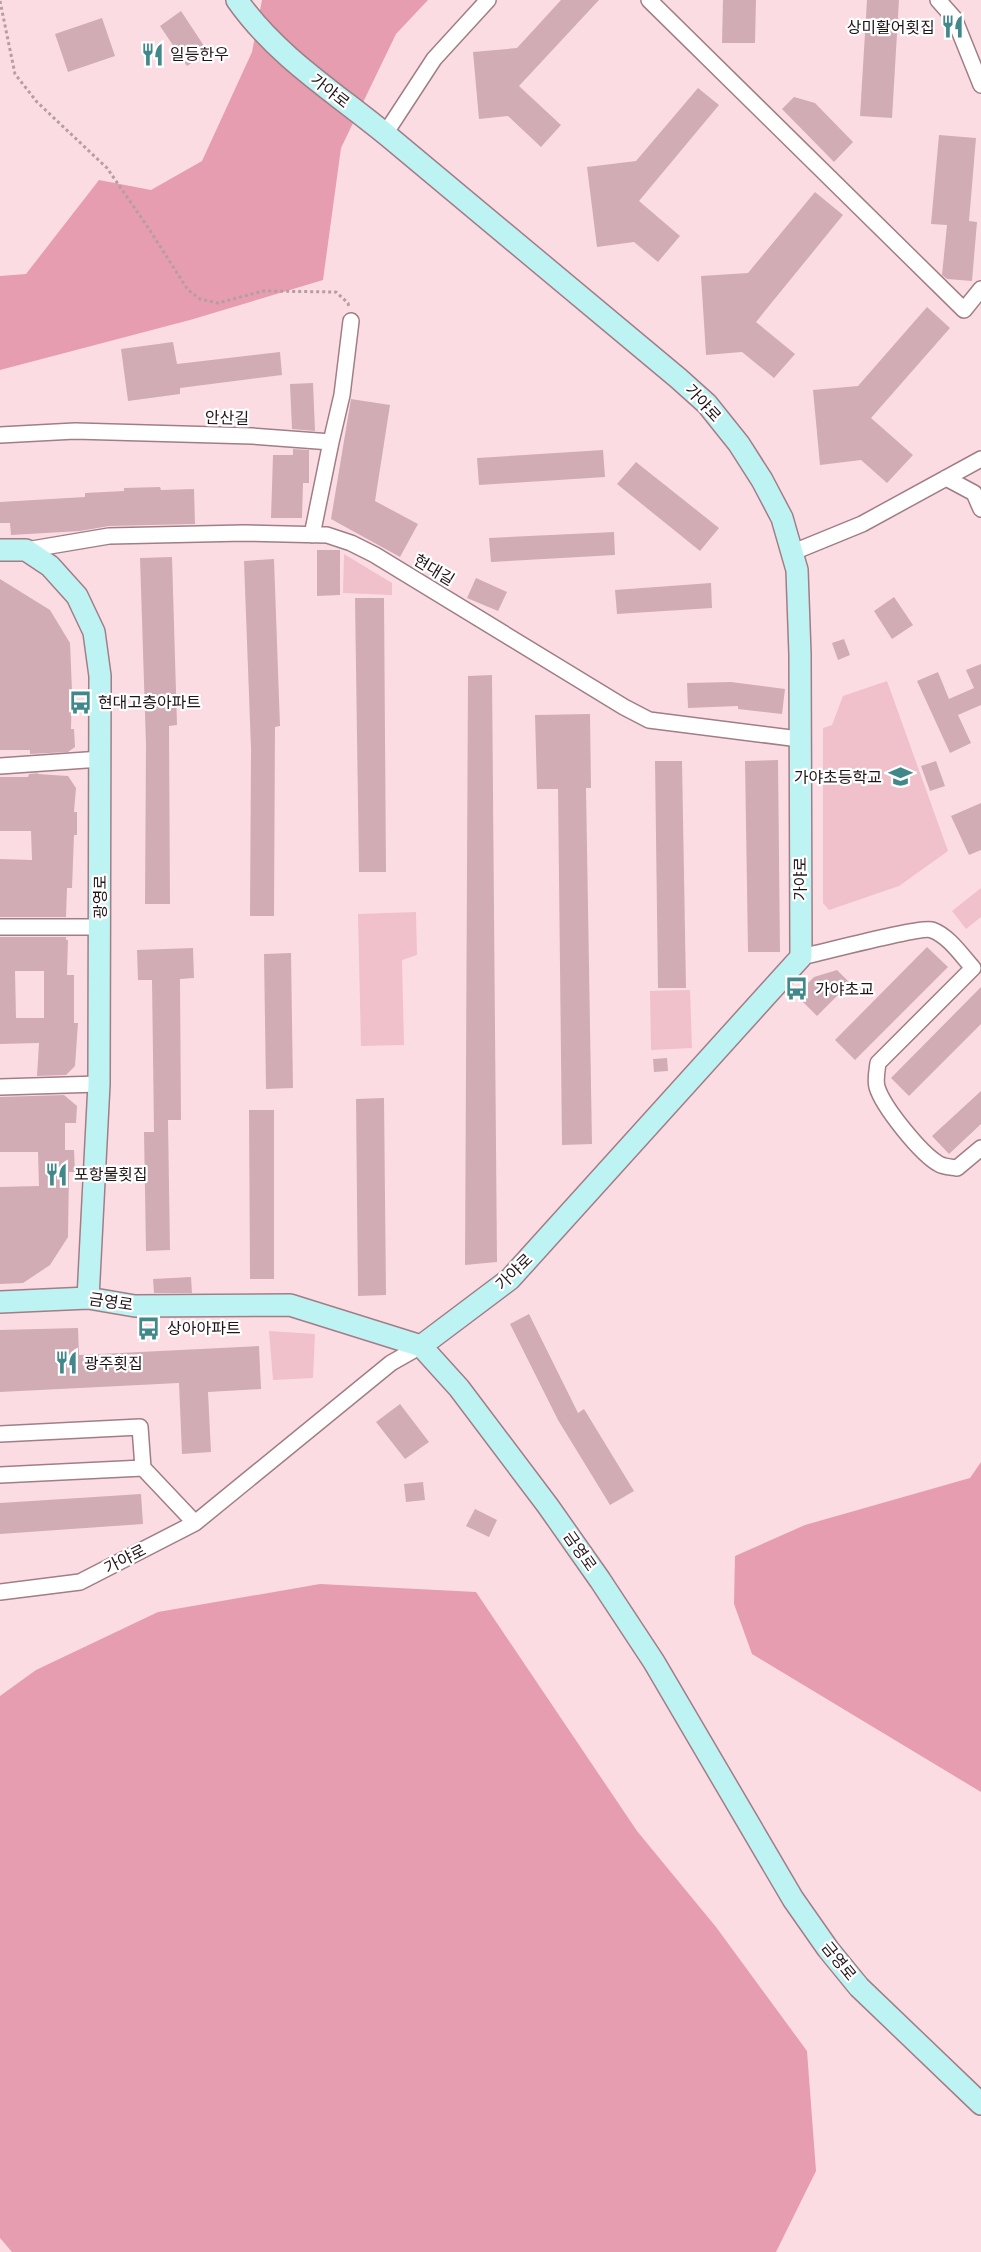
<svg xmlns="http://www.w3.org/2000/svg" width="981" height="2252" font-family="'Fira Sans','Noto Sans KR',sans-serif">
	<style>
		.green { fill: #f0c0cb }
		.forest { fill: #e69daf }
		.building { fill: #d1acb4; fill-rule: evenodd }
		.lines { fill: none; stroke-linecap: round; stroke-linejoin: round }
		.street-casing { stroke: #a17e86; stroke-width: 18 }
		.secondary-casing { stroke: #a17e86; stroke-width: 24 }
		.path { stroke: #b69da2; stroke-width: 3; stroke-dasharray: 3 3; stroke-linecap: butt }
		.street { stroke: #fff; stroke-width: 15 }
		.secondary { stroke: #bef3f4; stroke-width: 21 }
		.labels { text-anchor: middle; dominant-baseline: central; stroke-width: 4.5; stroke-linejoin: round; paint-order: stroke }
		.poi-label { font-size: 16px; fill: #221518; stroke: #fff; text-anchor: start }
		.street-label { font-size: 16px; fill: #221518; stroke: #fff }
	</style>
	<rect width="100%" height="100%" fill="#fcdce3"/>
	<path class="green" d="M344,554L392,583V595L343,593Z
		M887,681L948,851L899,886L829,910L823,903V728L832,725L843,696Z
		M981,888V917L966,929L952,911Z
		M416,912L417,955L402,960L404,1045L361,1046L358,914Z
		M690,990L692,1048L651,1050L650,991Z
		M269,1331L315,1334L313,1378L273,1380Z"/>
	<path class="forest" d="M262,0H428L396,34L341,148L323,280L190,320L0,370V276L26,274L99,180L151,190L202,161L252,52Z
		M981,1462V1792L752,1654L734,1604L735,1556L805,1525L970,1478Z
		M320,1584L476,1592L637,1831L716,1927L807,2051L816,2171L776,2252H12L0,2238V1696L36,1670L158,1612Z"/>
	<path class="building" d="M561,0H599L519,86L561,125L541,147L508,116L479,119L473,52L517,48Z
		M723,0H756L755,43H722Z
		M867,0H899L892,118L860,116Z
		M181,11L208,52L187,66L160,26Z
		M102,18L115,56L68,72L55,34Z
		M698,88L719,105L639,201L680,236L658,262L634,242L597,247L587,167L636,161Z
		M794,97L815,103L853,142L834,162L782,109Z
		M939,135L976,138L969,221L977,222L972,281L947,279L942,275L947,225L931,224Z
		M815,192L843,215L756,322L795,354L774,378L742,352L706,355L701,276L748,273Z
		M927,307L950,328L871,418L913,455L887,483L861,460L820,465L813,390L858,386Z
		M173,342L177,364L280,352L282,375L180,388V394L128,401L121,349Z
		M313,383L315,431L292,429L290,384Z
		M351,399L390,405L375,501L418,524L400,557L331,519Z
		M293,449L309,450V483H303L302,518H271L273,455H293Z
		M603,450L605,477L479,485L477,458Z
		M636,462L719,528L700,551L617,484Z
		M160,487L161,490L194,489L195,524L109,526L80,531L11,535L10,523H0V502L85,497V493L124,491V488Z
		M614,532L615,555L491,562L489,538Z
		M317,550H340V595L317,596Z
		M172,557L177,725L169,726L170,904H145L146,745L140,558Z
		M274,559L280,726L275,727L274,916H250L251,749L244,561Z
		M476,578L507,592L498,611L467,598Z
		M0,579L50,610L70,643L72,690L71,729H74L75,747L68,752L30,754V750H0Z
		M711,583L712,608L617,614L615,590Z
		M894,597L913,625L892,639L874,611Z
		M355,598H384L386,872H359Z
		M844,639L850,655L838,660L832,643Z
		M981,664V705L958,715L971,743L950,753L917,681L938,672L949,699L974,688L966,670Z
		M492,675L497,1262L465,1265L468,676Z
		M731,682L785,689L782,714L738,709V706L688,708L687,683Z
		M590,714L591,788H586L592,1144L562,1145L558,789H537L535,715Z
		M778,760L780,952H748L745,761Z
		M655,761H682L686,988H658Z
		M936,761L945,786L930,791L921,766Z
		M39,773L37,774L68,776L76,788L74,812H77V835H74L72,888H67L66,917H0V859L32,860L31,831H0V777H28L29,774Z
		M981,803V850L969,855L951,816Z
		M0,937H66V940H68L67,975H74V1023H78L75,1066L66,1075L37,1076L39,1043L0,1044ZM15,971H44V1018H16Z
		M927,947L948,967L855,1060L835,1040Z
		M193,948L194,978L180,979L181,1120H168L170,1250L146,1251L144,1132H154L152,980H138L137,950Z
		M291,953L293,1088L266,1089L264,954Z
		M837,970L850,983L817,1016L796,995L814,977Z
		M981,987V1024L909,1096L891,1078Z
		M667,1058L668,1071L654,1072L653,1059Z
		M981,1091V1124L949,1154L932,1136Z
		M64,1095L77,1106L76,1123H65V1150H74L75,1172H69L68,1237L50,1265L23,1283L0,1284V1187L39,1186L38,1152H0V1097Z
		M384,1098L386,1295L358,1296L356,1099Z
		M249,1110H274V1279H250Z
		M191,1277L192,1293H154L153,1279Z
		M529,1314L578,1413L584,1409L634,1491L610,1505L558,1420L510,1324Z
		M78,1328L79,1355L259,1346L261,1389L208,1392L211,1452L182,1454L179,1383L0,1392V1330Z
		M400,1404L429,1442L405,1459L376,1422Z
		M423,1482L425,1500L406,1502L404,1484Z
		M141,1494L143,1524L0,1534V1503Z
		M475,1509L497,1520L489,1537L466,1526Z"/>
	<g class="lines">
		<defs>
			<path id="street" d="M649,0L964,310L981,289
				M938,0L954,18L981,85
				M385,134L434,59L488,0
				M0,435L75,431L252,436L331,442L342,395L351,321
				M946,478L974,493L981,509
				M312,535L331,442
				M26,550L109,536L244,533L327,535L351,543L375,555L624,707L649,720L799,739
				M791,553L862,524L981,459
				M0,766L101,759
				M0,927H100
				M801,957C821,953 921,926 932,930C949,936 962,956 973,968L878,1063C877,1071 875,1080 877,1087C883,1107 921,1154 939,1164C944,1167 951,1167 957,1168L981,1148
				M0,1087L99,1084
				M0,1434L140,1427L143,1468
				M0,1475L143,1468L195,1523
				M0,1592L80,1582L195,1523L391,1363L421,1346"/>
			<path id="secondary" d="M237,0C277,57 336,93 388,136C485,217 582,297 678,378L707,404L739,444L762,480L782,518L797,570L800,654L801,957L510,1279L421,1346
				M0,550H26L50,566L77,596L94,632L100,676L99,1084L88,1298
				M0,1302L88,1298L135,1306L290,1305L421,1346L459,1388L548,1506L600,1580L654,1662L793,1899L828,1949L859,1987L981,2104"/>
		</defs>
		<use href="#street" class="street-casing"/>
		<use href="#secondary" class="secondary-casing"/>
		<path class="path" d="M0,1L15,74L37,102L107,168L147,226L188,290L200,299L218,303L263,291L336,292L348,303L349,308"/>
		<use href="#street" class="street"/>
		<use href="#secondary" class="secondary"/>
	</g>
	<defs>
		<symbol id="restaurant-bare" viewBox="-9 -9 18 18"><path d="M-5-6h1v4h1v-4h1v4h1v-4h1v5L-1.5 .5V6h-2V.5L-5-1ZM5-6V6H3V1.5H1.5Q1.5-4 5-6Z" fill="#408889" stroke="#fff" stroke-width="2.5" paint-order="stroke"/></symbol>
		<symbol id="bus-bare" viewBox="-9 -9 18 18"><path d="M-5-6H5V4H4V6H2V4H-2V6H-4V4H-5ZM-3.5-4V0h7V-4ZM-3.5 1.2v1.5H-2V1.2ZM2 1.2v1.5H3.5V1.2Z" fill="#408889" stroke="#fff" stroke-width="2.5" paint-order="stroke"/></symbol>
		<symbol id="school-bare" viewBox="-9 -9 18 18"><path d="M0-5L7-2L0 1L-7-2ZM-4 1L0 2.5L4 1V4Q0 6-4 4Z" fill="#408889" stroke="#fff" stroke-width="2.5" paint-order="stroke"/></symbol>
	</defs>
	<g fill-rule="evenodd">
		<use href="#restaurant-bare" x="936" y="10" width="33" height="33"/>
		<use href="#restaurant-bare" x="136" y="38" width="33" height="33"/>
		<use href="#bus-bare" x="64" y="686" width="33" height="33"/>
		<use href="#school-bare" x="884" y="760" width="33" height="33"/>
		<use href="#bus-bare" x="780" y="972" width="33" height="33"/>
		<use href="#restaurant-bare" x="40" y="1158" width="33" height="33"/>
		<use href="#bus-bare" x="132" y="1312" width="33" height="33"/>
		<use href="#restaurant-bare" x="50" y="1346" width="33" height="33"/>
	</g>
	<g class="labels">
		<g class="poi-label">
			<text x="935" y="27" text-anchor="end">상미활어횟집</text>
			<text x="170" y="54">일등한우</text>
			<text x="98" y="702">현대고층아파트</text>
			<text x="882" y="777" text-anchor="end">가야초등학교</text>
			<text x="815" y="989">가야초교</text>
			<text x="74" y="1174">포항물횟집</text>
			<text x="167" y="1328">상아아파트</text>
			<text x="84" y="1363">광주횟집</text>
		</g>
		<g class="street-label">
			<text transform="translate(330 91) rotate(38)">가야로</text>
			<text transform="translate(703 403) rotate(47)">가야로</text>
			<text transform="translate(227 418) rotate(1)">안산길</text>
			<text transform="translate(434 570) rotate(31)">현대길</text>
			<text transform="translate(800 879) rotate(-90)">가야로</text>
			<text transform="translate(100 897) rotate(-90)">광영로</text>
			<text transform="translate(514 1272) rotate(-44)">가야로</text>
			<text transform="translate(111 1302) rotate(8)">금영로</text>
			<text transform="translate(580 1551) rotate(55)">금영로</text>
			<text transform="translate(125 1559) rotate(-27)">가야로</text>
			<text transform="translate(839 1961) rotate(51)">금영로</text>
		</g>
	</g>
</svg>
